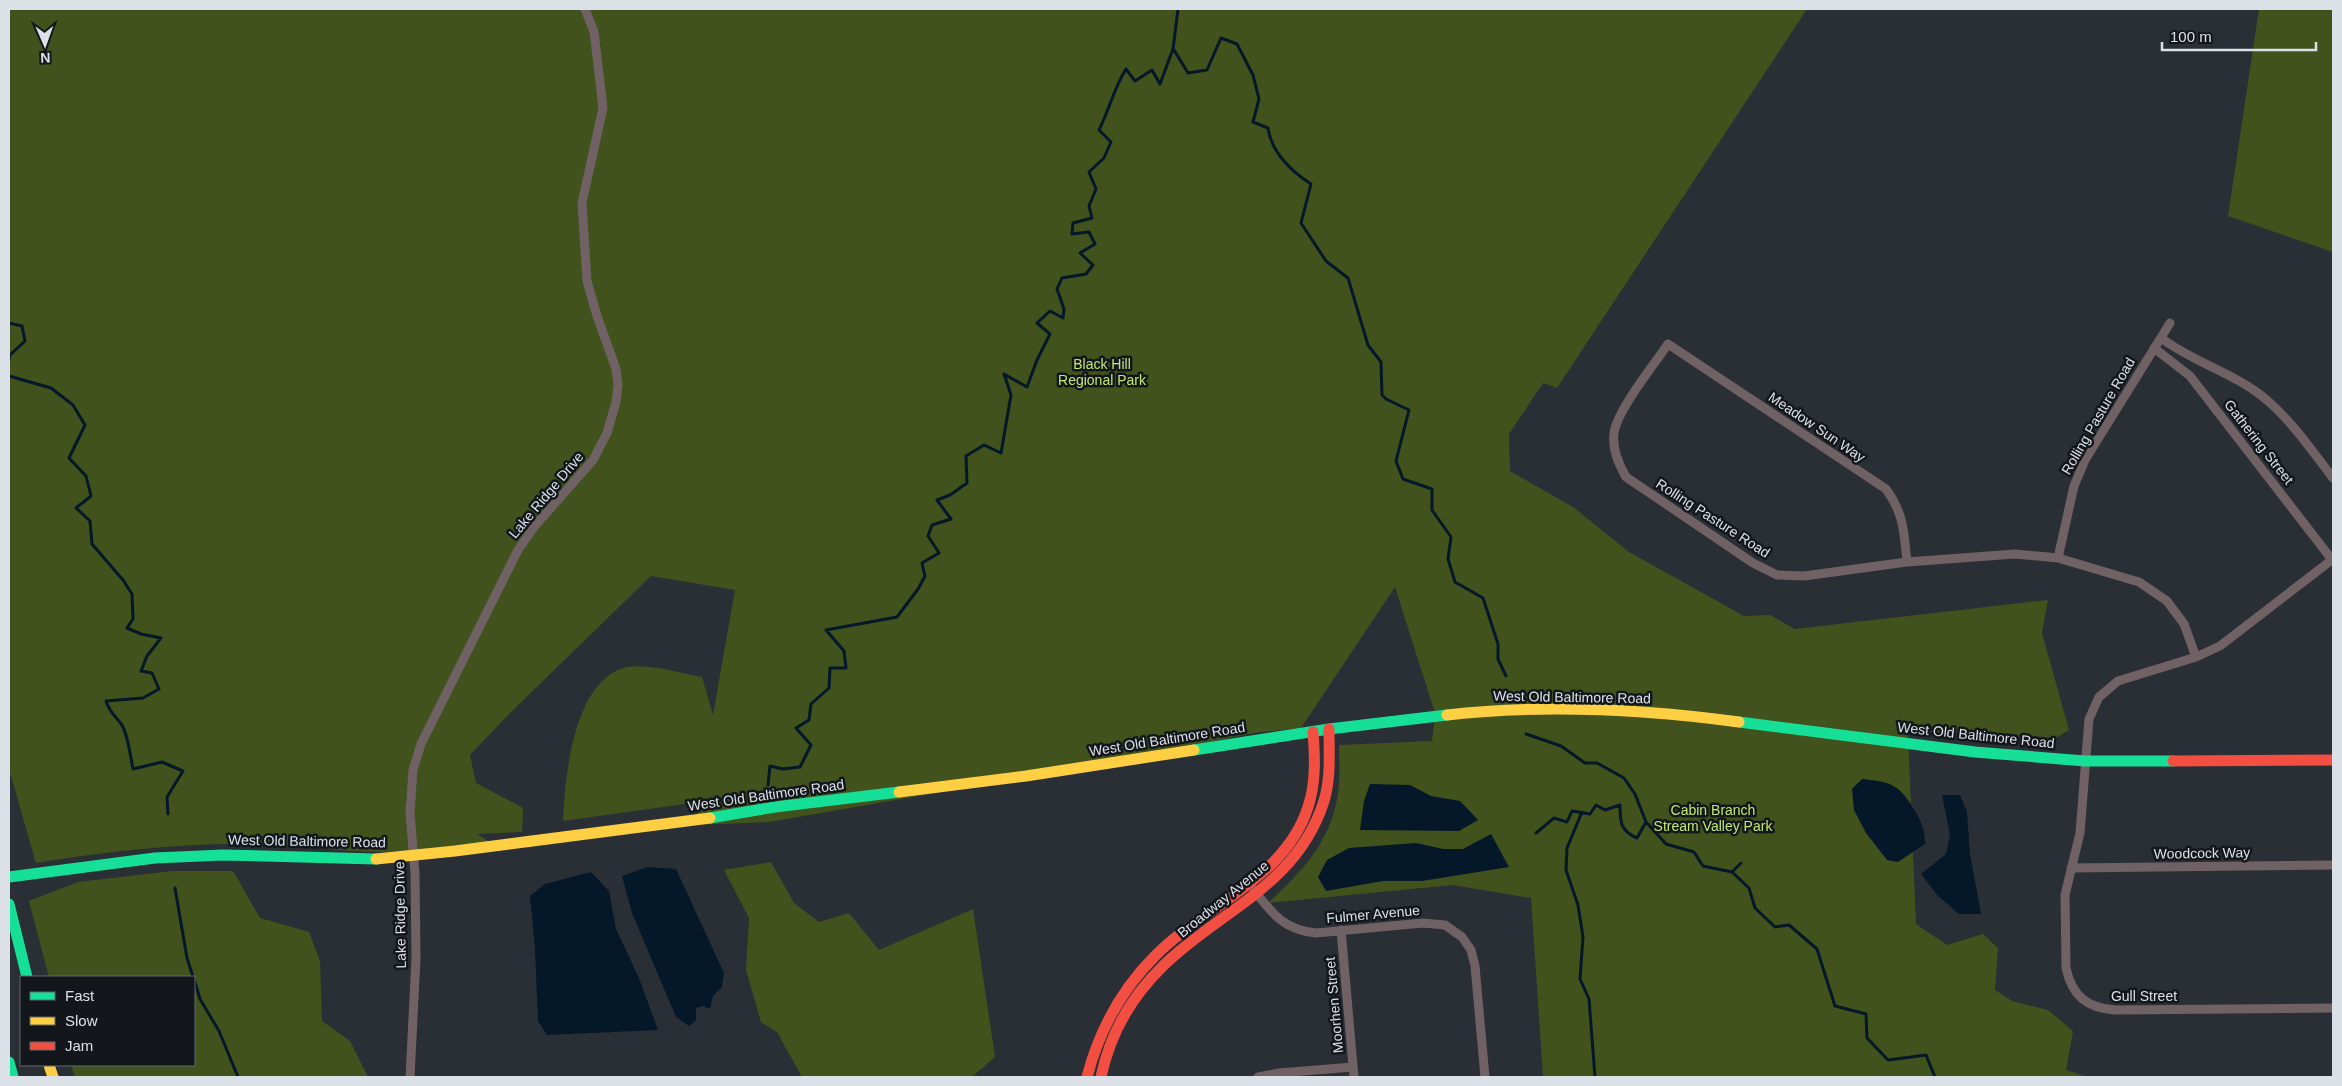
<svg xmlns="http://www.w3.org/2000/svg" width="2342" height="1086" font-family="Helvetica,sans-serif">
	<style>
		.green { fill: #41521c }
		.water { fill: #04182a }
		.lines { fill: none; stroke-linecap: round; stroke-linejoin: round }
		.stream { stroke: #04182a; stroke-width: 3 }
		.street { stroke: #706165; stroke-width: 9 }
		.fast { stroke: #16e098; stroke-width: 11 }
		.slow { stroke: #ffcf43; stroke-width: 11 }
		.jam { stroke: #f24e42; stroke-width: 11 }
		.labels { text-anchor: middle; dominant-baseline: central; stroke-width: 5; stroke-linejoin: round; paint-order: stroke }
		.park-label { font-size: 14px; fill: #c0e76e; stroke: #13171b }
		.street-label { font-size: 14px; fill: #dbe1e7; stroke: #13171b }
	</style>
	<rect width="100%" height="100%" fill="#2a2f35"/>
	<path class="green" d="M9,9H1807L1557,388L1543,383L1509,434L1510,471L1573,507L1629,552L1744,616L1770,615L1795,629L2048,600L2042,633L2069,730L2056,738L1973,731L1908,734L1916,924L1947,945L1983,934L1998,948L1995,990L2012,1001L2048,1010L2073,1031L2066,1070L2088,1077H1545L1543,1076L1531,898L1453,885L1268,903C1305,868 1335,838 1339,783C1340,771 1339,757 1339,745L1432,741L1435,713L1395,587L1301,728L1254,733L1079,768L769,822L696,825L699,802L563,821C565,777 573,684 623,668C644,662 680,673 702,677L713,715L735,590L651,576L511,712L470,755L476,783L523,808L522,832L477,834L493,844C456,846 420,851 383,852C348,852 313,847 277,845C197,841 115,850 36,863L9,769Z
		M2259,9H2333V252L2228,216Z
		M771,862L794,903L819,922L849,913L879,950L973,909L995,1057L972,1077H802L777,1032L761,1022L746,970L749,918L724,870Z
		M172,871H233L260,918L309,932L320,961L322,1021L350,1041L368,1077H75L71,1065H194V977H49L29,901L78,882Z"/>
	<path class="water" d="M1862,779C1892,782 1900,785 1915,811C1922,823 1925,830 1925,844L1898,862L1887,860L1866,833L1854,810L1852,789Z
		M1370,784L1410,785L1431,796L1460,801L1478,820L1459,831L1360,830L1364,801Z
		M1942,795H1960L1967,812L1970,854L1981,914H1959L1938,896L1921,874L1946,854L1950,835Z
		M1491,834L1509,867L1422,881H1383L1326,891L1318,877L1327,860L1349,848L1416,843L1443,849H1463Z
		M648,867L676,869L724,973L722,987L713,996L710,1009L703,1006L696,1008V1020L689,1026L676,1017L632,913L622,876Z
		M591,872L609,891L616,929L639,978L658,1030L547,1035L538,1021L535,949L530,896L545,884Z"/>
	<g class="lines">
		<path class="stream" d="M1174,50L1188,73L1207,70L1221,38L1237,44L1253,75L1259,99L1253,122L1268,128C1271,152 1292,172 1311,184L1301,223L1326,261L1348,278L1368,345L1381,362L1382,395L1386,399L1409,410L1396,461L1403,479L1432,489V510L1451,537L1448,559L1455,582L1483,598L1498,644V659L1506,676
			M9,323L22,326L25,341L10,355L9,360
			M9,376L51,388L73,405L85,425L69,458L86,476L91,496L76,508L90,521L92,544L123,580L132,594L133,619L127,628L141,634L161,638L147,656L141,671L152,673L159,689L143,698L106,701C111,716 118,717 123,727C129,740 130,755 133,769L162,762L183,771L167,797L168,814
			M1526,734L1561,746L1585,763H1597L1624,778L1635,794L1646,822L1666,844L1694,852L1703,866L1732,872L1749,888L1755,908L1775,927L1789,925L1817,949L1835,1006L1866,1014L1867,1038L1888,1060L1926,1055L1935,1077
			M768,785L770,766L783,769L800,767L811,745L796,728L809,720L811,704L829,688L830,668H846L844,651L826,630L897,617L918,589L925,576L922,563L939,553L928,536L932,525L951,519L937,500L950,495L967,483L966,456L984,445L1001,453L1011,395L1004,374L1027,387L1037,360L1050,334L1037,323L1050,311L1063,318L1064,309L1057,289L1062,278L1086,274L1093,265L1080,253L1095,244L1089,232L1072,234L1073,223L1092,218L1089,206L1096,189L1089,172L1104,158L1111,142L1099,130C1109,110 1114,88 1126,69L1135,81L1152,70L1160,84L1173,49L1178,9
			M1582,812L1567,848L1566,870L1578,905L1583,937L1580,979L1589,999L1595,1077
			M1536,833L1554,818L1567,822L1572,811L1590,814L1596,805L1605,810L1620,805C1620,821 1620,831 1637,838L1646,822
			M1732,872L1741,863
			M175,888L187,958L193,977
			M194,979L200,999L219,1031L238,1077"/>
		<path class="street" d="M2161,338C2194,363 2238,374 2269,402C2294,424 2313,452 2333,478
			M2154,348L2190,376L2333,561
			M2058,558L2074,486L2085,460L2170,323
			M2333,559L2220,646L2196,657L2118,681L2099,697L2089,719L2080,833L2065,895L2066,968C2072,996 2087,1008 2115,1010L2333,1008
			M1907,562C1904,532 1904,514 1886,489L1668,344C1654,365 1617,410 1614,433C1612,449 1618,463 1626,477L1753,563L1777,575L1804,576L1907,562L2015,554L2058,558L2139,582L2167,601L2184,624L2196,657
			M2071,868L2333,865
			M1253,889C1272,913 1283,930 1316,933L1423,923L1445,925L1462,937L1471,950L1475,966L1485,1077
			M1341,930L1354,1077
			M410,1077L416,959L415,873L410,813L413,770L421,744L518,550L534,527L593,460L607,433L616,402L618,385L616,369L597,316L587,281L582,203L603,108L594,32L585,9
			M1258,1077L1279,1073L1353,1067"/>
		<path class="fast" d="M1739,722L1975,752L2085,761H2173
			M1194,750L1329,729L1447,715
			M710,818L775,807L899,792
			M9,877L155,858L223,855L376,859
			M9,904L27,977
			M9,1062L13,1077"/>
		<path class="slow" d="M1447,715C1543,704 1642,709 1739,722
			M899,792L1026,776L1194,750
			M376,859L455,851L710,818
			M49,1065L53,1077"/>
		<path class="jam" d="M2173,761L2333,760
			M1087,1077C1099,1031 1121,990 1155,956C1203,907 1286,878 1308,807C1316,783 1315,757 1313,732
			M1101,1077C1110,1034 1131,997 1163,966C1220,910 1297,886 1324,801C1331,778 1329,753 1329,729"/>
	</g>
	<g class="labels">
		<g class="park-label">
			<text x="1102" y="364">Black Hill<tspan x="1102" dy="16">Regional Park</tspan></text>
			<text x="1713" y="810">Cabin Branch<tspan x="1713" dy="16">Stream Valley Park</tspan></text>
		</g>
		<g class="street-label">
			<text transform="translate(2098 416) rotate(-60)">Rolling Pasture Road</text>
			<text transform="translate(1817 427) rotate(34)">Meadow Sun Way</text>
			<text transform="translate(2259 442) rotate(52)">Gathering Street</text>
			<text transform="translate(546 495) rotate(-50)">Lake Ridge Drive</text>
			<text transform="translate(1713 518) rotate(33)">Rolling Pasture Road</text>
			<text transform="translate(1572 697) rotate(1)">West Old Baltimore Road</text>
			<text transform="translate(1976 735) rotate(6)">West Old Baltimore Road</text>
			<text transform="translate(1167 739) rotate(-9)">West Old Baltimore Road</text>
			<text transform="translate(766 795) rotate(-8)">West Old Baltimore Road</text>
			<text transform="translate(307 841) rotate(1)">West Old Baltimore Road</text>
			<text transform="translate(2202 853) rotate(-1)">Woodcock Way</text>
			<text transform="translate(1223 899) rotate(-39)">Broadway Avenue</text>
			<text transform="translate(1373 914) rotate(-5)">Fulmer Avenue</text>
			<text transform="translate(400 915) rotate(-91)">Lake Ridge Drive</text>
			<text x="2144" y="996">Gull Street</text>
			<text transform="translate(1334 1005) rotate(-95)">Moorhen Street</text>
		</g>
	</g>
	<rect width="2342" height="1086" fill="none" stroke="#dbe1e7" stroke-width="20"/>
	<rect x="20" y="976" width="175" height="90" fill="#13171b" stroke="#63686d"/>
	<rect x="30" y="992" width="25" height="8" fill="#16e098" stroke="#63686d"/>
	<text x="65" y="1001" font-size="15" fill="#dbe1e7">Fast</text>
	<rect x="30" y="1017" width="25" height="8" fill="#ffcf43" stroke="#63686d"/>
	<text x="65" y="1026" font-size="15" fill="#dbe1e7">Slow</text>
	<rect x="30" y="1042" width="25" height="8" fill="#f24e42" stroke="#63686d"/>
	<text x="65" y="1051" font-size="15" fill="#dbe1e7">Jam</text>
	<g transform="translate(45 45) rotate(178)" stroke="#13171b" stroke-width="4" paint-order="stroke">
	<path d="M0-4L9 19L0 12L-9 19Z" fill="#dbe1e7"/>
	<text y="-8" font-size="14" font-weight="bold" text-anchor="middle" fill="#dbe1e7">N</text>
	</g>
	<path d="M2162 42v8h154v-8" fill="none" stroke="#dbe1e7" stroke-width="2.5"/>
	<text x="2170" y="42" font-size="15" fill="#dbe1e7" stroke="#13171b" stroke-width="4" paint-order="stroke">100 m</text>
</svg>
